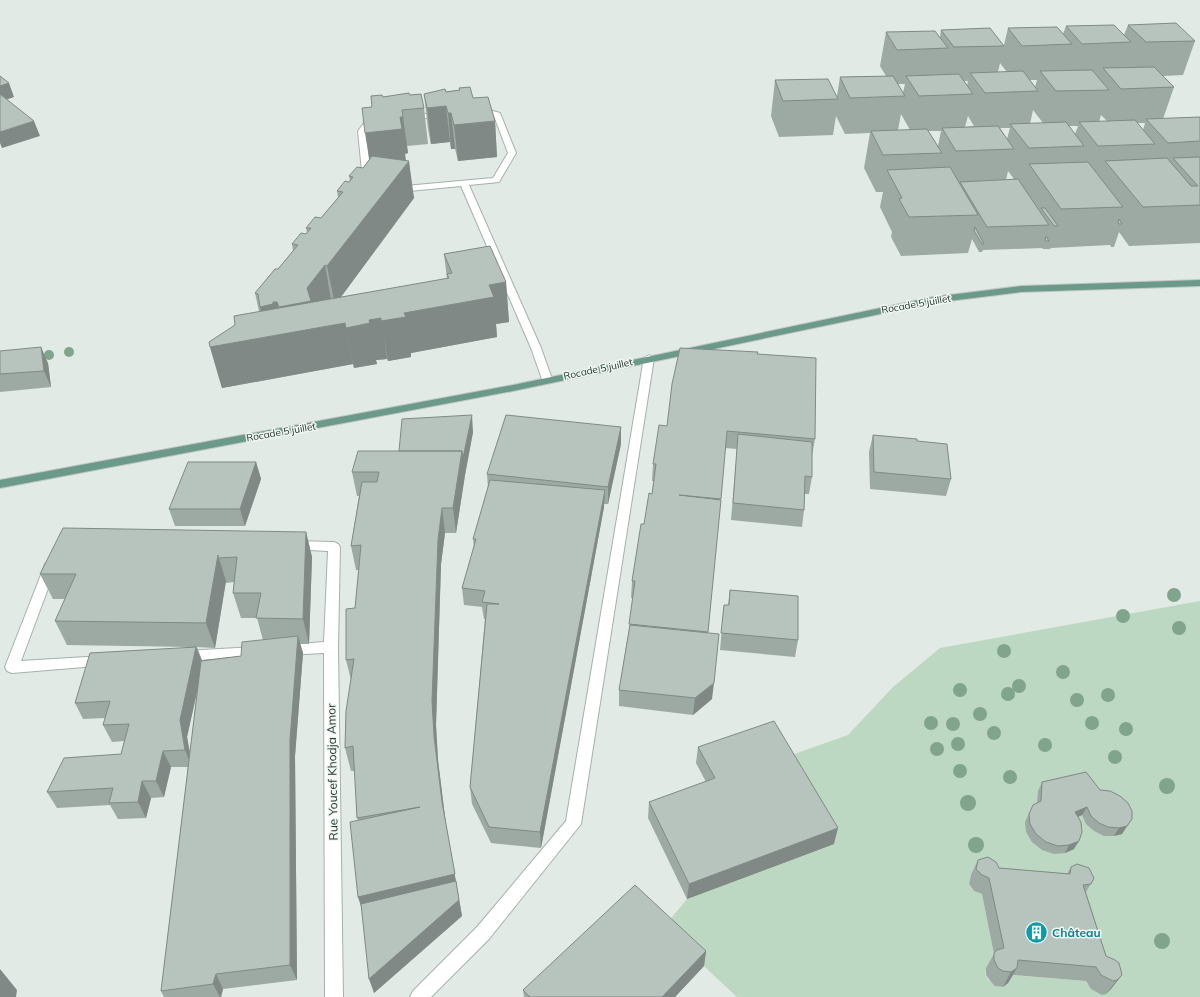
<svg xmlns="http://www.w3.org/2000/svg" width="1200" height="997" font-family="Mulish,sans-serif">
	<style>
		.green { fill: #bcd8c2; fill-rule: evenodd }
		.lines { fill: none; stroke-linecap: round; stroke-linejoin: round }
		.minor-casing { stroke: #a5b1ab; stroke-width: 2 }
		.major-casing { stroke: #c2c7c5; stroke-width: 2 }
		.minor { fill: #fff; fill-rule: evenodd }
		.major { fill: #6b9a8b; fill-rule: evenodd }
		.tree { fill: #81a48c }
		.wall { fill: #9da9a3; fill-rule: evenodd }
		.shaded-wall { fill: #808985 }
		.building { fill: #b7c4be; stroke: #808985 }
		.labels { text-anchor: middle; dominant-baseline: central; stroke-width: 3; stroke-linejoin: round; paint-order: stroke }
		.street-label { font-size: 10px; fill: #243831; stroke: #f1f7f3 }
		.near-street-label { font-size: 12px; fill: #243831; stroke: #f1f7f3 }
		.near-culture-label { font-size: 12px; font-weight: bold; fill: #0d838f; stroke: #f1f7f3; text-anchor: start }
	</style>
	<rect width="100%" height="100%" fill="#e1eae5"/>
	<path class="green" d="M1200,601V997H737L663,928L687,899L783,758L848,735L893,687L940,648ZM971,875L1111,989C1104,997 1090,991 1086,981L1010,975L1008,983L1003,987C988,986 976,969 996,963L982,894L974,891L969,884Z"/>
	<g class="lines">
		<defs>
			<path id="minor" d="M482,108L500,113L516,153L499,182L469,185L541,348L552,379L547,382L542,379L531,348L461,186L368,195L364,192L358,131L364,123L379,119ZM481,112L494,116L508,153L493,178L372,189L366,131L370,127L380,123Z
				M649,355L654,358L581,824L489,939L431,997H410L413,991L477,927L566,821L644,358Z
				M294,541L334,542L338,544L340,547L338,647L343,997H325L324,653L285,655L280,654L278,650L280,646L285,645L324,642L328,551L290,549L288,546L290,543Z
				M50,562L55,564L56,567L21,661L103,656L108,657L110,661L108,665L12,673L7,671L5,667L44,567L45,564Z
				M257,647L262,648L264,652L262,656L257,657L183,661L178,660L176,656L178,652L183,651Z"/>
			<path id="major" d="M1200,280V286L1021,292L933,303L513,391L0,488V480L513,385L933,297L1021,286Z"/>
		</defs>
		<use href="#minor" class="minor-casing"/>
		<use href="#major" class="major-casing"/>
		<use href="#minor" class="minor"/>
		<use href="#major" class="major"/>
	</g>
	<g class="tree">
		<circle cx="69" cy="352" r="5"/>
		<circle cx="49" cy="355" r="5"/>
		<circle cx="1174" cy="595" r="7"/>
		<circle cx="1123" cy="616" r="7"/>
		<circle cx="1179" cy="628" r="7"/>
		<circle cx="1004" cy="651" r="7"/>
		<circle cx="1063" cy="672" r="7"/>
		<circle cx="1019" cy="686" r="7"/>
		<circle cx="960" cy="690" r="7"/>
		<circle cx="1008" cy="694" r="7"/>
		<circle cx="1108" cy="695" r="7"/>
		<circle cx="1077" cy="700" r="7"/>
		<circle cx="980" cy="714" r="7"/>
		<circle cx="931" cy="723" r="7"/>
		<circle cx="1092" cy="723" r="7"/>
		<circle cx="953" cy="724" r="7"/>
		<circle cx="1126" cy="729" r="7"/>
		<circle cx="994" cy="733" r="7"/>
		<circle cx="958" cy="744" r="7"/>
		<circle cx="1045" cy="745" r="7"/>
		<circle cx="937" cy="749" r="7"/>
		<circle cx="1115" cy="757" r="7"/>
		<circle cx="960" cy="771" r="7"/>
		<circle cx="1010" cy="777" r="7"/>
		<circle cx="1167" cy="786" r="8"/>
		<circle cx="968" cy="803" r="8"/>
		<circle cx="976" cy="845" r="8"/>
		<circle cx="1162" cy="941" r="8"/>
	</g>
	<path class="wall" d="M1128,25L1195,41L1183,75L1163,76L1174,87L1163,119L1200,117V243L1129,246L1119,232L1114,247H1111L1110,245L1051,248L1050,249H1043L1042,248L983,250L982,252H979L972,239L968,253L901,256L891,237L892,232L880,207L883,192H876L864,168L870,133L845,134L836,116L833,135L779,137L771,116L775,80L837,96L840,77L886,76L880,66L886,32L940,37L941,30L1004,45L1008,28L1063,34L1066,26L1124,35ZM1000,63L1007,72H998ZM1030,80H1037L1035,87ZM964,81H968L967,86ZM898,84H905L903,93ZM1033,110L1043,123L1030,124ZM901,114L910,130H898ZM1101,115L1107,121L1099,122ZM968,116L974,126L965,127ZM1137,123H1145L1143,130ZM1069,126H1078L1075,134ZM1000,128H1010L1007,139ZM928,131H941L938,146ZM1008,171L1014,179L1006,180Z
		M459,88L473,98L495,121L497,157L458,161L455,149H451L450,142L431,144L428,129L424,94L459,90Z
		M410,95L424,108L428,144L407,146L408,153L405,154L406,160L414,198L341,297L447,279L444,254L506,282L509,322L496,324L497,337L411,353V357L388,361L387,359L376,360L377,364L354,368L353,364L222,388L210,347L259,311L255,293L278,269L293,251L292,244L307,233L306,228L321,218L338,198L337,191L349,182L350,181L349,176L363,168L369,160L372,107L383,97Z
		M0,351L48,363L51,387L0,392Z
		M757,354L815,439L812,456V477L809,494H805L804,510L802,527L731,520L737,449L725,448L708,633L712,699L693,715L619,706V690L629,629L633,598H631L632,581L644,524L652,494L654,481H652L653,464L667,426Z
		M621,427V444L608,504H604V507L541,848L491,843L472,804L470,787L485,619H484L482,607L464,605L462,588L474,547L473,539L488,488L487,474Z
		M473,432L465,475L456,533H445L441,564L436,725L438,760L446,825L462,916L374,993L361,904L358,897V820L357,818L355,771H351L345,748L351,680L346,660L355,608L359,570H356L351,546L359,496H357L352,472L399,451Z
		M873,435L917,441L951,479L946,496L870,489L869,452Z
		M256,462L261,479L245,526H175L169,509Z
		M306,532L312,557L309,644H300L303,653L295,756L297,980L223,989L221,997H164L161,991L188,767H171L164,797L151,798L146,818L118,819L110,805L57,808L47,792L121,754L124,741L112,742L103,725L105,718L83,719L75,703L190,647L67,645L55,621L65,599H53L40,574ZM226,581V583L234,582L233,593L241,618H257L263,640L241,656L202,660L197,647L215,648ZM197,693L190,752L187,737Z
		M730,590L798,640L795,657L720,650L724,605H728Z
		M698,747L834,844L687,899L648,818L649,802L706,782L696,763Z
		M1086,772L1122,834L1114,836H1104L1094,831L1086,824L1082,815L1078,817L1074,849L1065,853L1054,854L1042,850L1032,842L1026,832L1025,822L1033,805L1037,803L1038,791L1042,782Z
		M978,860L999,868L1067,874L1071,867L1094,878L1086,892L1106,956L1122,975L1111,989L1106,994L1102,995L1091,989L1086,981L1013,975L1008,983L1003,987L995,986L991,982L986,975V968L994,954L982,894L974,891L969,884L971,875Z
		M706,951L704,966L675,997H524L523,990Z"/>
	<path class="shaded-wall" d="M9,83L14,97L0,102V86Z
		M446,106L450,142L431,144L427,108Z
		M448,113H451L455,149H451Z
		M400,117H403L408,153L405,154L406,165L409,161L414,198L335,305L327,266L371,170L365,133Z
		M34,121L40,136L2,148L0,143V132Z
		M495,121L497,157L458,161L454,125Z
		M325,265L332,305L345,323L353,364L222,388L210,347L267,337L260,307L273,302H277L285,334L279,307L307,288Z
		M506,282L509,322L496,324L497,337L411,353V357L388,361L381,321L489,285Z
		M381,318L387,359L376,360L377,364L354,368L346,328L369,320Z
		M41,347L48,363L51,387L44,371Z
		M472,415L473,432L465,475L456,533L453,508L462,451Z
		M621,427V444L608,504V487Z
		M256,462L261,479L245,526L240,509Z
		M605,490L604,507L541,848L540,832Z
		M442,508L445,533L441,564L436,725L438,760L446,825L462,916L374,993L369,979L365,919L358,897L442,802L434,736L432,701L438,540Z
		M306,532L312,557L309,644L303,619Z
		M218,555L226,581L215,648L206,623Z
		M298,636L303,653L295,756L297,980L290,965V740Z
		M196,647L203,664L187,737L192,767L185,750L180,720Z
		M714,683L712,699L693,715L695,698Z
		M163,751L171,767L164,797L156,781Z
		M142,781L151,798L146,818L138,802Z
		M1087,807L1082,815L1071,820L1075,812Z
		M1132,819L1122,834L1114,836L1119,828Z
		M838,828L834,844L687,899L689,884Z
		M1079,841L1074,849L1065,853L1069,845Z
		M706,951L704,966L675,997H662Z
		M1017,968L1008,983L1003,987L1011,972Z
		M0,969L17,990L16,997H0Z
		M216,974L223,989L221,997H220L213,984Z
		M1122,975L1111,989L1106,994L1117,980Z"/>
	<path class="building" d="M1176,23L1195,41L1146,42L1128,25Z
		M1114,25L1131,42L1082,44L1066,26Z
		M1057,27L1072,44L1022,46L1008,28Z
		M990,28L1004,46L954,47L941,30Z
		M935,31L948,48L897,50L886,32Z
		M1154,67L1174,87L1121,89L1103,68Z
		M1092,70L1109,90L1056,91L1040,71Z
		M1023,71L1038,91L985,93L970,73Z
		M959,74L973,94L919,96L906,76Z
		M0,76L9,83L0,86Z
		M893,76L905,96L850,98L840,77Z
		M828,79L838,99L783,101L775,80Z
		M470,87L473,98L488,97L495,121L454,125L451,113H448L446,106L427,108L424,94L445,89L446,92L460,90L459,88Z
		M409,93L410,95L421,94L424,108L402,110L403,117H400L402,129L365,133L362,108L372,107L371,96L382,95L383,97Z
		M0,94L34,121L0,132Z
		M1200,117V141L1168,143L1146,119Z
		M1135,120L1155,144L1098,146L1079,122Z
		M1066,122L1084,146L1029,148L1010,124Z
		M998,126L1014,149L956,151L942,128Z
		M927,129L942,153L883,155L871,131Z
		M372,156L409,161L327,266L325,265L307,288L311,301L279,307L277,302H273V304L260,307L258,294L255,293L275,269H278L298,245L292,244L301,233L306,234L311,228H306L315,217L321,218L343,192L337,191L345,181L349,182L353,177L349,176L357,167L363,168Z
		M1200,157V205L1143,207L1105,161L1167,158L1191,186H1198L1173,158Z
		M1088,162L1123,207L1061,209L1029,164Z
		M950,167L978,215L909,217L899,199L902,198L887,170Z
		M1018,179L1049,225L987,227L960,182Z
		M1041,208H1045L1058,226H1054Z
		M1119,219L1122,224H1119L1118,222Z
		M975,227L984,244H982L974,231Z
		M1046,236L1049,241H1046L1045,240Z
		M490,246L506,282L489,285L494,297L404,313L406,317L381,321V318L369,320L370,323L346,328L345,323L210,347L209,342L235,325L234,316L449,278L447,274L452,273L444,254Z
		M41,347L44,371L0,374V351Z
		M680,348L758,352L757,354L816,358L815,439L727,431L721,499L679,495L721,500L708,632L629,624L635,581H632L641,524H644L649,493L652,494L656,464H653L659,425L667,426L672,384Z
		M472,415L463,458L462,451H399L402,419Z
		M506,415L621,427L608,487L487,474Z
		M738,434L812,442V477L805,476L804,510L733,503Z
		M873,435L917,439V441L947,444L951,479L874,472Z
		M358,451H462L453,508H442L438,540L432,701L434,736L442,802L455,874L358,897L350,822L420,807L357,818L353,746L345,748L346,711L354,659L346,660V609L355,608L361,545L351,546L362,482H377L379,472H352Z
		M188,462H256L240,509H169Z
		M490,480L605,490L540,832L489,827L470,787L487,604H499L482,602L485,591L462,588L476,539H473Z
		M63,528L306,532L303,619L256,618L261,593H233L237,557L218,558V555L206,623L55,621L76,574H40Z
		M730,590L798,596V640L721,633L724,605H729Z
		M630,625L719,634L714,683L695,698L619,690Z
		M298,636L290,740V965L216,974L213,984L161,991L201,661L241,656L242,642Z
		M196,647L180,720L185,750L163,751L156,781H142L138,802L109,803L113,788L47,792L64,758L121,754L129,724L103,725L110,701L75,703L90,653Z
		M774,721L838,828L689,884L649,802L715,778L698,747Z
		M1086,772L1100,790L1110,791L1120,796L1128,803L1132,811V819L1127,826L1119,828L1108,827L1099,823L1091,816L1087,807L1075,812L1081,822L1082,832L1079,841L1069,845L1058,846L1046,842L1036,834L1030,824L1029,814L1033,805L1041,801L1042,782Z
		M988,857L996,862L999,868L1070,874L1071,867L1077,864L1089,868L1094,878L1091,884L1083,885L1106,956L1115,960L1119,963L1122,975L1117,980L1113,981L1101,975L1096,967L1018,960L1017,968L1011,972L1003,971L998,968L994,960V953L997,950L1004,948L989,878L982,875L976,869L978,860Z
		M456,881L459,900L369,979L361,904Z
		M635,885L706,951L662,997H530L523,990Z"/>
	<defs>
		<symbol id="building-disc" viewBox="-11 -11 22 22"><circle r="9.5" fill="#0f9aa8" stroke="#f1f7f3"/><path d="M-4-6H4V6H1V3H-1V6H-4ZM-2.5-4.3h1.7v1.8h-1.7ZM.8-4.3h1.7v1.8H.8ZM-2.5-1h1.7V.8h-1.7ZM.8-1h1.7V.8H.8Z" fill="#fff"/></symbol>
	</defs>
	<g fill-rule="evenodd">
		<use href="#building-disc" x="1024" y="920" width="25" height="25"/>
	</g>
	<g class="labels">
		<g class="street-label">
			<text transform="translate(916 304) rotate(-10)">Rocade 5 juillet</text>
			<text transform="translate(598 369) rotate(-12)">Rocade 5 juillet</text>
			<text transform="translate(281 432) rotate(-10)">Rocade 5 juillet</text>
		</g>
		<g class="near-street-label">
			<text transform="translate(332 772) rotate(-91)">Rue Youcef Khodja Amor</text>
		</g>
		<g class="near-culture-label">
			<text x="1052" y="932">Château</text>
		</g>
	</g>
</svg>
